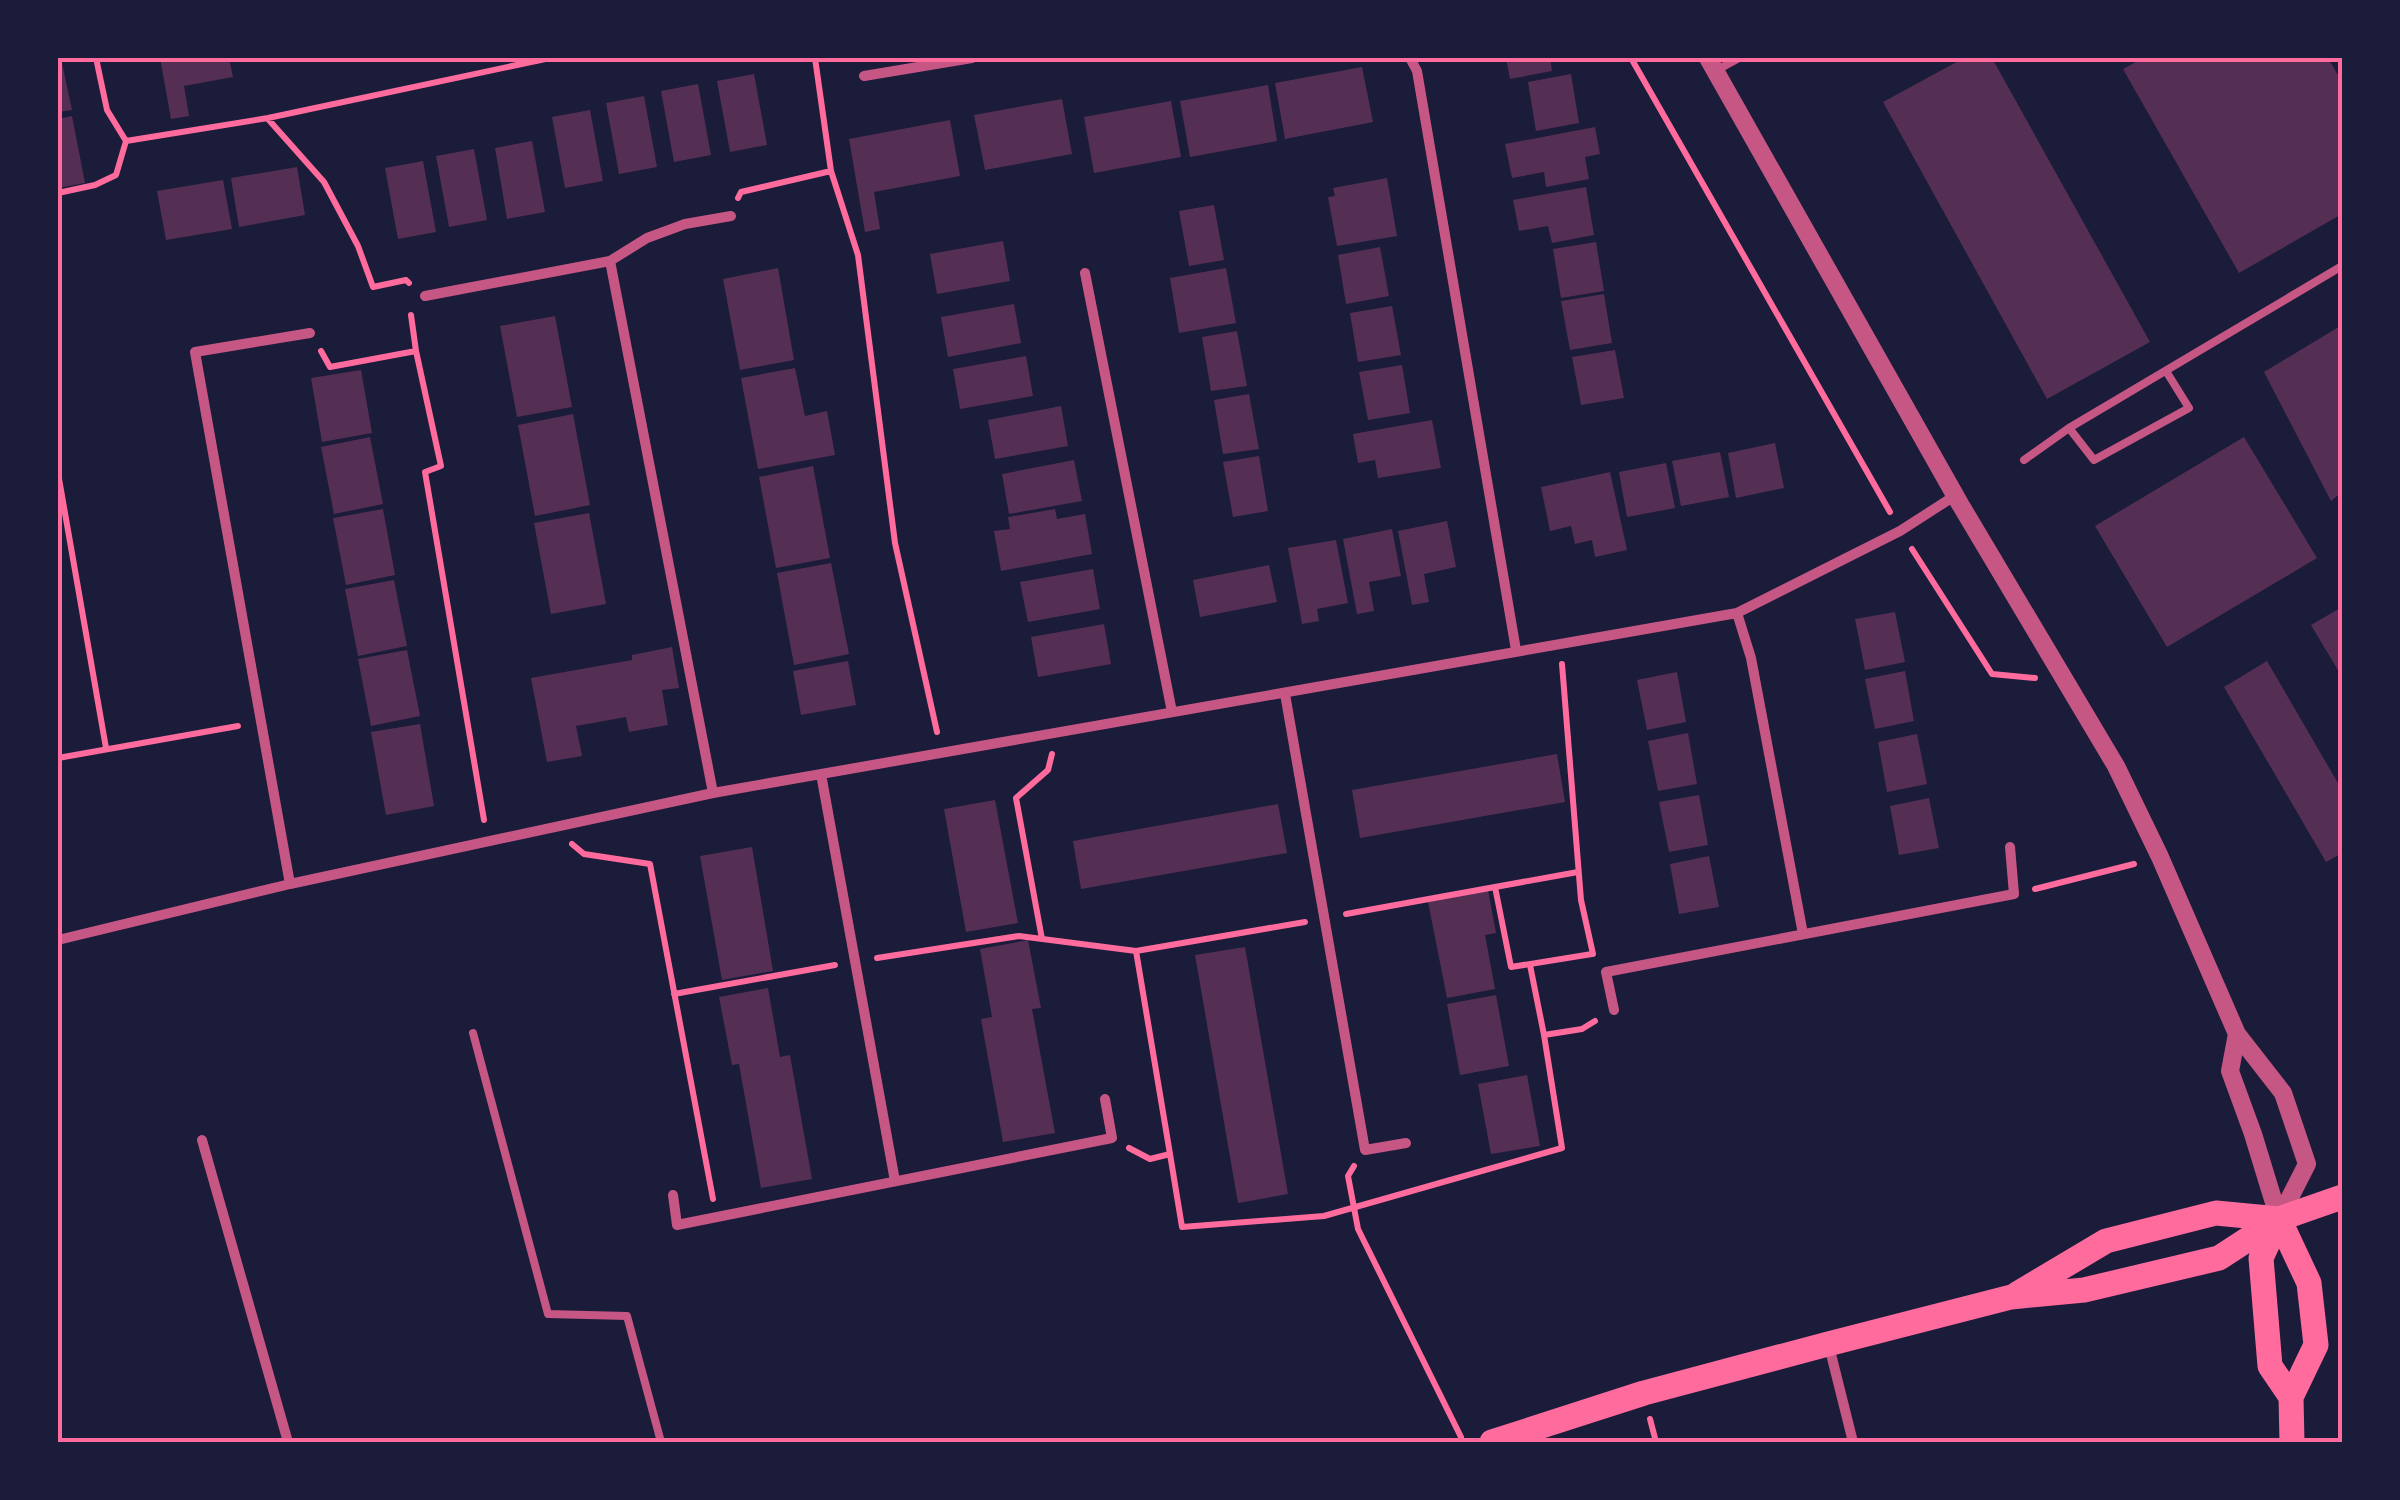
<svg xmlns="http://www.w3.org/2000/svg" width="2400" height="1500" font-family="'DM Sans',sans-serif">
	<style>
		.building { fill: #542f53 }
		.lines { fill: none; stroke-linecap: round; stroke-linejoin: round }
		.path { stroke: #ff6b9d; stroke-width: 6 }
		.service { stroke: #c65784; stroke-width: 8 }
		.minor { stroke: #c65784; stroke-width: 10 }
		.tertiary { stroke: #c65784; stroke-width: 18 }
		.primary { stroke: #ff6b9d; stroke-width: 25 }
		.neatline { fill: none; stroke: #ff6b9d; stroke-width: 4 }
	</style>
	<rect width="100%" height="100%" fill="#1b1b3a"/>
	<path class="building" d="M58,58H61L72,110L58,112Z
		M160,58H229L233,77L184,86L189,116L171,119Z
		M1506,58H1550L1552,71L1510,79Z
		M1964,58H1992L2150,342L2047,399L1883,102Z
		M2143,58H2328L2342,82V214L2239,273L2123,69Z
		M1362,67L1373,122L1285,139L1275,83Z
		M754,74L767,145L730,152L717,81Z
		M1571,74L1579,123L1536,131L1528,82Z
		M698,84L711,155L674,162L661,91Z
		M1268,85L1277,141L1190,157L1180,101Z
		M644,96L657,167L619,174L606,103Z
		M1062,99L1072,154L985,170L974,115Z
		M1171,101L1181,157L1094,173L1084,117Z
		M590,110L603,181L565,188L552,117Z
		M72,116L85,183L58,188V119Z
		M950,120L960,176L874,192L880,229L865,232L849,139Z
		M1595,127L1600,154L1585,157L1589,179L1546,187L1544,172L1512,178L1505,144Z
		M532,141L545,212L507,219L495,148Z
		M474,149L487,220L449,227L436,156Z
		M423,161L436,232L398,239L385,168Z
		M297,167L305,215L239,227L231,178Z
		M1387,178L1397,236L1337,246L1328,197L1335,196L1333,188Z
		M223,180L232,229L166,240L157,191Z
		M1586,187L1594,235L1552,243L1548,226L1519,231L1513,200Z
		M1214,205L1224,260L1189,266L1179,211Z
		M1003,241L1010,281L937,294L930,254Z
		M1596,242L1604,291L1561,298L1553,249Z
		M1380,247L1389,296L1346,304L1338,255Z
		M778,268L794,360L740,370L723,279Z
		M1226,268L1236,323L1179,333L1170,278Z
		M1604,294L1612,343L1570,350L1561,301Z
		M1014,304L1021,343L948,357L941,317Z
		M1392,306L1401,355L1358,362L1350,313Z
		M555,316L572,407L517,417L500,326Z
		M2342,325V492L2331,501L2264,372Z
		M1237,331L1247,386L1211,391L1202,337Z
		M1615,350L1624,398L1581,405L1572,357Z
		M1026,356L1033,396L960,409L953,369Z
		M1402,365L1410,413L1368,420L1359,372Z
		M795,368L805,416L827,411L835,455L758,469L741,378Z
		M361,370L372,433L322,442L311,378Z
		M1249,394L1259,449L1223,454L1214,400Z
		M1061,406L1068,446L995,459L988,420Z
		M573,414L590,505L535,516L518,425Z
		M1432,420L1441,468L1378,478L1375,460L1358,463L1353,434Z
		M370,437L383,504L334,514L321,447Z
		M2244,437L2317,558L2167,647L2095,526Z
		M1775,443L1784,488L1736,498L1728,453Z
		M1720,452L1729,497L1681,506L1672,461Z
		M1259,456L1268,511L1233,517L1223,462Z
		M1074,460L1082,501L1009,514L1002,474Z
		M1666,463L1675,508L1627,517L1619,472Z
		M813,466L830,558L776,568L759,477Z
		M1610,472L1627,550L1595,557L1592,540L1575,544L1571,526L1550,531L1541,487Z
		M383,509L395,575L346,585L333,518Z
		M1055,509L1057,519L1085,514L1092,554L1001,571L994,531L1010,529L1008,517Z
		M589,513L606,604L551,614L534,523Z
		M1447,521L1456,567L1424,574L1429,602L1412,605L1398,531Z
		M1392,529L1401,576L1369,582L1374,611L1357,614L1343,539Z
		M1336,540L1348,603L1317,609L1319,621L1302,624L1288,548Z
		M831,563L849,654L794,665L777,573Z
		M1269,565L1277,602L1200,617L1193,580Z
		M1093,569L1100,609L1028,622L1020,582Z
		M394,580L407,646L358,656L345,589Z
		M2342,607V677L2311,625Z
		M1895,612L1905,662L1865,670L1855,619Z
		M1104,624L1111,664L1038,677L1031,637Z
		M672,647L679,688L662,690L668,725L629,732L626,717L576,726L582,756L547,762L531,678L632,660V655Z
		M407,650L420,716L371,726L358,659Z
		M848,661L856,705L801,715L793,671Z
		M2267,661L2342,790V853L2326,862L2224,687Z
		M1905,671L1914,721L1875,729L1865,679Z
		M1677,672L1686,722L1647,730L1637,680Z
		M420,724L434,806L386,815L371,732Z
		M1688,733L1697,784L1658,791L1648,741Z
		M1917,734L1927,784L1887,792L1878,742Z
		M1557,754L1565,802L1360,838L1352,790Z
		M1699,795L1708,845L1669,852L1659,802Z
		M1929,798L1939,848L1899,855L1890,806Z
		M995,800L1018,923L966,932L944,809Z
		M1278,804L1287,853L1081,889L1073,841Z
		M752,847L773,971L722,980L700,856Z
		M1709,856L1719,907L1679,914L1670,864Z
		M1488,890L1496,933L1485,935L1495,989L1447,998L1428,902Z
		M1028,940L1041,1008L1032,1009L1055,1133L1003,1142L981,1019L992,1017L980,949Z
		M1245,947L1288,1194L1238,1203L1195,955Z
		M768,988L780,1057L790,1055L812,1179L761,1188L739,1064L732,1065L719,997Z
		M1496,995L1509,1066L1460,1075L1447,1004Z
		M1527,1075L1540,1146L1491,1154L1478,1084Z"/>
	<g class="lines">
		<path class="path" d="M96,58L107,110L126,141
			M815,58L831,171L858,255L895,543L937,732
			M1631,58L1890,512
			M268,119L324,182L358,246L373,287L406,280L409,283
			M58,193L95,185L116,175L126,141L268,118L550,58
			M738,198L741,192L831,171
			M321,351L330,367L416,351L411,315
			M416,351L441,466L425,472L484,820
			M58,473L106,748
			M1912,549L1992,674L2035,678
			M1562,664L1581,900L1593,954
			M58,758L238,726
			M572,844L584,854L650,864L713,1199
			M1495,887L1511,967L1592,954
			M2035,889L2134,864
			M1346,914L1578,872
			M1042,939L1016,798L1048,770L1052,754
			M1136,951L1170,1154
			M877,958L1019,936L1136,951L1305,922
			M1530,965L1544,1035
			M674,994L835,965
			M1129,1148L1150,1159L1170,1154L1182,1227L1324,1216L1562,1148L1544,1035L1582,1029L1595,1021
			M1354,1166L1348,1176L1358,1229L1461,1437
			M1650,1419L1656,1442"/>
		<path class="service" d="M1717,70L1739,58
			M2069,428L2094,460L2189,408L2166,371
			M2024,460L2069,428L2342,266
			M473,1033L548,1314L627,1316L661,1442"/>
		<path class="minor" d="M1410,58L1417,71L1516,650
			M864,76L972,58
			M610,261L713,793
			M1085,273L1172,712
			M425,296L610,261L647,238L685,224L731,216
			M1737,613L1751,658L1803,934
			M1285,694L1365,1150L1406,1143
			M821,774L895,1181
			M290,884L195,352L310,333
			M58,940L290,884L713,793L1737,613L1900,531L1956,495
			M1614,1010L1606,972L2014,894L2010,847
			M202,1140L288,1442
			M673,1195L677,1225L1112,1138L1105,1099
			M1829,1346L1853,1442"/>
		<path class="tertiary" d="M1708,58L1960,504L2116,766L2160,857L2237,1034L2283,1093L2307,1164L2279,1219
			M2237,1034L2230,1071L2253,1134L2279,1219"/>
		<path class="primary" d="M2279,1219L2261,1258L2270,1366L2291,1397L2292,1442
			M2279,1219L2309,1283L2316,1345L2291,1397
			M2017,1294L2106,1241L2216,1213L2279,1219
			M1492,1442L1644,1393L1828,1344L2011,1297L2084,1290L2219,1258L2279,1219L2342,1197"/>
	</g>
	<rect width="2400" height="1500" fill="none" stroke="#1b1b3a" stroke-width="120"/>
	<rect x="60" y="60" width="2280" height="1380" class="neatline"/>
</svg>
